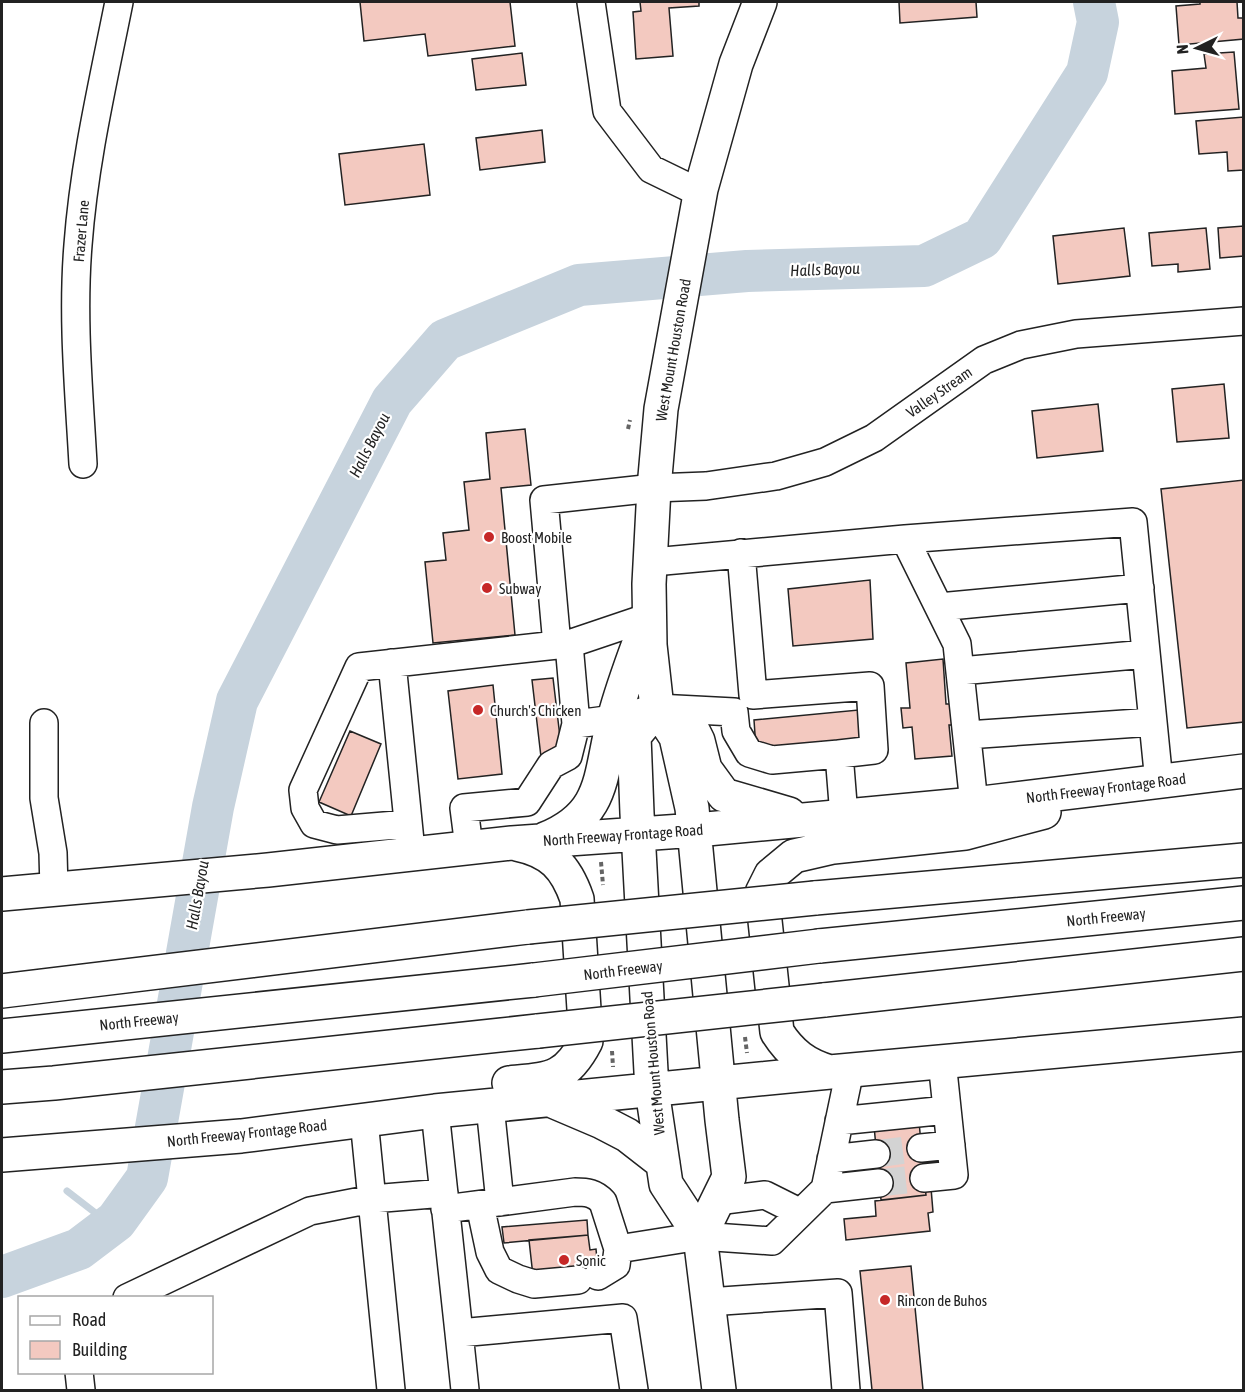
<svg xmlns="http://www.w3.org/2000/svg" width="1245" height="1392" font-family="'Asap Condensed',sans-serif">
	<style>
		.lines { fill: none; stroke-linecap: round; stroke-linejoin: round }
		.stream { stroke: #c7d3dd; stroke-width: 7 }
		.river { stroke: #c7d3dd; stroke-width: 42 }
		.building { fill: #f3c9c0; stroke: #222; stroke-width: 1.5 }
		.minor-tunnel { stroke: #d3d3d3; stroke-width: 27; stroke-dasharray: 27 14; stroke-linecap: butt }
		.minor-casing { stroke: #222; stroke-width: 30 }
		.major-casing { stroke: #222; stroke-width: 36 }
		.highway-casing { stroke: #222; stroke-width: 36 }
		.path { stroke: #646464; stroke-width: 4; stroke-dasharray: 4.5 3; stroke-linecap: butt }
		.minor { stroke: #fff; stroke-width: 27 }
		.major { stroke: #fff; stroke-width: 33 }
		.highway { stroke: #fff; stroke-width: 33 }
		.highway-bridge-casing { stroke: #222; stroke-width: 36; stroke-linecap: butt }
		.highway-bridge { stroke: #fff; stroke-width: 33 }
		.poi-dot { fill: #c62828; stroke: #fff; stroke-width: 2 }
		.labels { text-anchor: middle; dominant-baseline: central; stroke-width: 4.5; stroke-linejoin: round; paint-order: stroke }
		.street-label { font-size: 15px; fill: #222; stroke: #fff }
		.poi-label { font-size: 15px; fill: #222; stroke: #fff; text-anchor: start }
		.water-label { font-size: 16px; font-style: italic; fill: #222; stroke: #fff }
	</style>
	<rect width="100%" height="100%" fill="#fff"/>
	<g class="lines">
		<path class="stream" d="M67,1191L111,1225"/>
		<path class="river" d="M2,1277L79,1249L116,1221L147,1178L213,807L237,701L392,401L445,340L579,285L747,271L924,266L982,238L1087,73L1098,22L1094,2"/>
	</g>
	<path class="building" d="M360,2H510L515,46L428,56L425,34L364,41Z
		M640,2H699V6L669,8L673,56L636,59L633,12L641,11Z
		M899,2H976L977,17L900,23Z
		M1200,2H1237L1238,18H1244V39L1179,45L1176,6L1200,4Z
		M1234,52L1239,109L1175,114L1172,71L1206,68L1204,54Z
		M522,53L526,85L476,90L472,59Z
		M1244,117V170L1228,171L1227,152L1199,154L1196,121Z
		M542,130L545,162L480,170L476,138Z
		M424,144L430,195L345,205L339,154Z
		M1244,226V256L1220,258L1218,228Z
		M1124,228L1130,276L1058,284L1053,236Z
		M1206,228L1210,269L1178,272V264L1152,266L1149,233Z
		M1224,384L1229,438L1177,442L1172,389Z
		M1098,404L1103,451L1037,458L1032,411Z
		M525,429L531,485L501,488L515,635L433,643L425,562L446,560L443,533L469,530L464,482L490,479L486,433Z
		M1244,480V722L1187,728L1161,489Z
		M870,580L873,639L793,646L788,589Z
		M943,659L946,704H951L952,725H949L952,756L915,759L912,727L903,728L901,708H910L906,663Z
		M553,678L562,754L541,757L532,680Z
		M493,685L502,774L458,779L448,691Z
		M869,709L871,738L756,749L754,720Z
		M350,731L381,744L351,816L319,802Z
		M919,1122L926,1195L881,1200L874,1126Z
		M925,1188H931L933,1212L928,1213L930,1231L846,1240L844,1219L876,1216L875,1201L926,1195Z
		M587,1220L588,1235L504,1243L502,1227Z
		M588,1235L590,1250L596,1249L598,1270L533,1276L529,1240Z
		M911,1266L923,1390H872L860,1271Z"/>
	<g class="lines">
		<path class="minor-tunnel" d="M876,1154L921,1148
			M879,1183L924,1178"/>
		<defs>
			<path id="minor" d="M591,2L607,111L651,169L690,188L701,189
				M83,464C79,392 72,318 78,245C84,163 103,82 119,2
				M905,539L1133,522L1159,782
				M741,553L753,695L870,686L874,750L839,754L844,816
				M664,561L905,539L957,644L974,804
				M939,607L1140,588
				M557,645L569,644L649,617
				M392,663L410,841
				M960,671L1146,654
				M44,723V798L53,853L54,889
				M576,724L614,719L657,708L734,712L736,731L749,753L772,760L839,754
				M967,735L1153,722
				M408,824L337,830L314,824L305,808L303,790L359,667L557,645L544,500L654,488L706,486L776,476L825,462L874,438L984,360L1021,345L1076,334L1244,321
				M469,847L464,808L527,802L551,765L568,756L576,724L569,644
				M490,1106L500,1202
				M435,1111L459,1333L623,1318L634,1390
				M364,1120L391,1390
				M839,1121L947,1110
				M921,1148L951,1145
				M831,1159L876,1154
				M924,1178L954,1175L942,1061
				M825,1189L879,1183
				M717,1201L765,1195L799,1212
				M480,1205L490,1252L499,1270L518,1279L534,1284L578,1280
				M445,1209L575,1192C587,1192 595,1193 603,1202L618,1249L700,1236L772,1241L825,1189L850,1070
				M598,1276L616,1265L618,1249
				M127,1298L310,1211L372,1199L444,1193
				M708,1302L838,1293L846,1390
				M459,1333L465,1390
				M79,1372L81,1390"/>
			<path id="major" d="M657,708L634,736L637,813L652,1090L666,1184L700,1236L719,1390
				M693,731L698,741L705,769L724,795L789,814
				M545,839C607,814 599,774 614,719C622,688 634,657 645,627
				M2,894L268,870L512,843L696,830L974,804L1244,771
				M830,1072C806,1065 791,1054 777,1032L762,893L771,875L794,856L833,847L965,833L1044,812
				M509,1083C550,1079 566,1080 586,1041L577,899C566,867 551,851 517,844
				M555,1102L602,1122L627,1135L663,1163
				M2,1155L241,1136L435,1111L830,1072L1244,1034
				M700,1236L729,1177L722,1120L692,808L676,737L657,708L650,645L649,584L654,488L661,409L701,189L736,64L760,2"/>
			<path id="highway" d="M815,898L1244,860
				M819,946L1244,903
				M2,991L528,927
				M824,1000L1244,954
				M2,1036L534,980
				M2,1087L54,1083L538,1031"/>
		</defs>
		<use href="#minor" class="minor-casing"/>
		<use href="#major" class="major-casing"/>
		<use href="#highway" class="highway-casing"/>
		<path class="path" d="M628,429L630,420
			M601,862L603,885
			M745,1037L747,1053
			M612,1051L613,1067"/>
		<use href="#minor" class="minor"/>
		<use href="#major" class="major"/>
		<use href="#highway" class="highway"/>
		<defs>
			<path id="highway-bridge" d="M528,927L815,898
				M534,980L819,946
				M538,1031L824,1000"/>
		</defs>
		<use href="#highway-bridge" class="highway-bridge-casing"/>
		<use href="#highway-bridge" class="highway-bridge"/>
	</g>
	<g class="poi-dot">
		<circle cx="489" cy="537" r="6"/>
		<circle cx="487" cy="588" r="6"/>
		<circle cx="478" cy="710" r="6"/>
		<circle cx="564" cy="1260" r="6"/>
		<circle cx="885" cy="1300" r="6"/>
	</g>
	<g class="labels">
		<g class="street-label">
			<text transform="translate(81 231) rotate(-85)">Frazer Lane</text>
			<text transform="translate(673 350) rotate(-80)">West Mount Houston Road</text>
			<text transform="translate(939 392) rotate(-35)">Valley Stream</text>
			<text transform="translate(1106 788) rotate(-7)">North Freeway Frontage Road</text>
			<text transform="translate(623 835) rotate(-4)">North Freeway Frontage Road</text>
			<text transform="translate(1106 917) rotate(-6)">North Freeway</text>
			<text transform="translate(623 970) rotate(-7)">North Freeway</text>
			<text transform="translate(139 1021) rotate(-6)">North Freeway</text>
			<text transform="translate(653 1063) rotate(-95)">West Mount Houston Road</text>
			<text transform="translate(247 1133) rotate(-6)">North Freeway Frontage Road</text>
		</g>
		<g class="poi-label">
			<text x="501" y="537">Boost Mobile</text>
			<text x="499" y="588">Subway</text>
			<text x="490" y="710">Church's Chicken</text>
			<text x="576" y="1260">Sonic</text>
			<text x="897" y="1300">Rincon de Buhos</text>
		</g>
		<g class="water-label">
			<text transform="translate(825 269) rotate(-2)">Halls Bayou</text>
			<text transform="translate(369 445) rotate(-63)">Halls Bayou</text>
			<text transform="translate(197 895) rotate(-80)">Halls Bayou</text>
		</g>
	</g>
	<rect width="1245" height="1392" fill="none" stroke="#222222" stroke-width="6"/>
	<rect x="18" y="1296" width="195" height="78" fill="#ffffff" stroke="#a7a7a7" stroke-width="1.5"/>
	<rect x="30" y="1316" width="30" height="9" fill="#ffffff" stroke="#a7a7a7" stroke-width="1.5"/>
	<text x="72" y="1326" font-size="18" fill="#222222">Road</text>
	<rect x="30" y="1341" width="30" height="18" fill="#f3c9c0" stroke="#a7a7a7" stroke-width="1.5"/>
	<text x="72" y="1356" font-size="18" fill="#222222">Building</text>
	<g transform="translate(1197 48) rotate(265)" stroke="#ffffff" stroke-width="4.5" paint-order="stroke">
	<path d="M0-4.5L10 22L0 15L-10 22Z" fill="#222222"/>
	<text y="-9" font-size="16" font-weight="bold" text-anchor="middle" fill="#222222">N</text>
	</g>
</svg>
